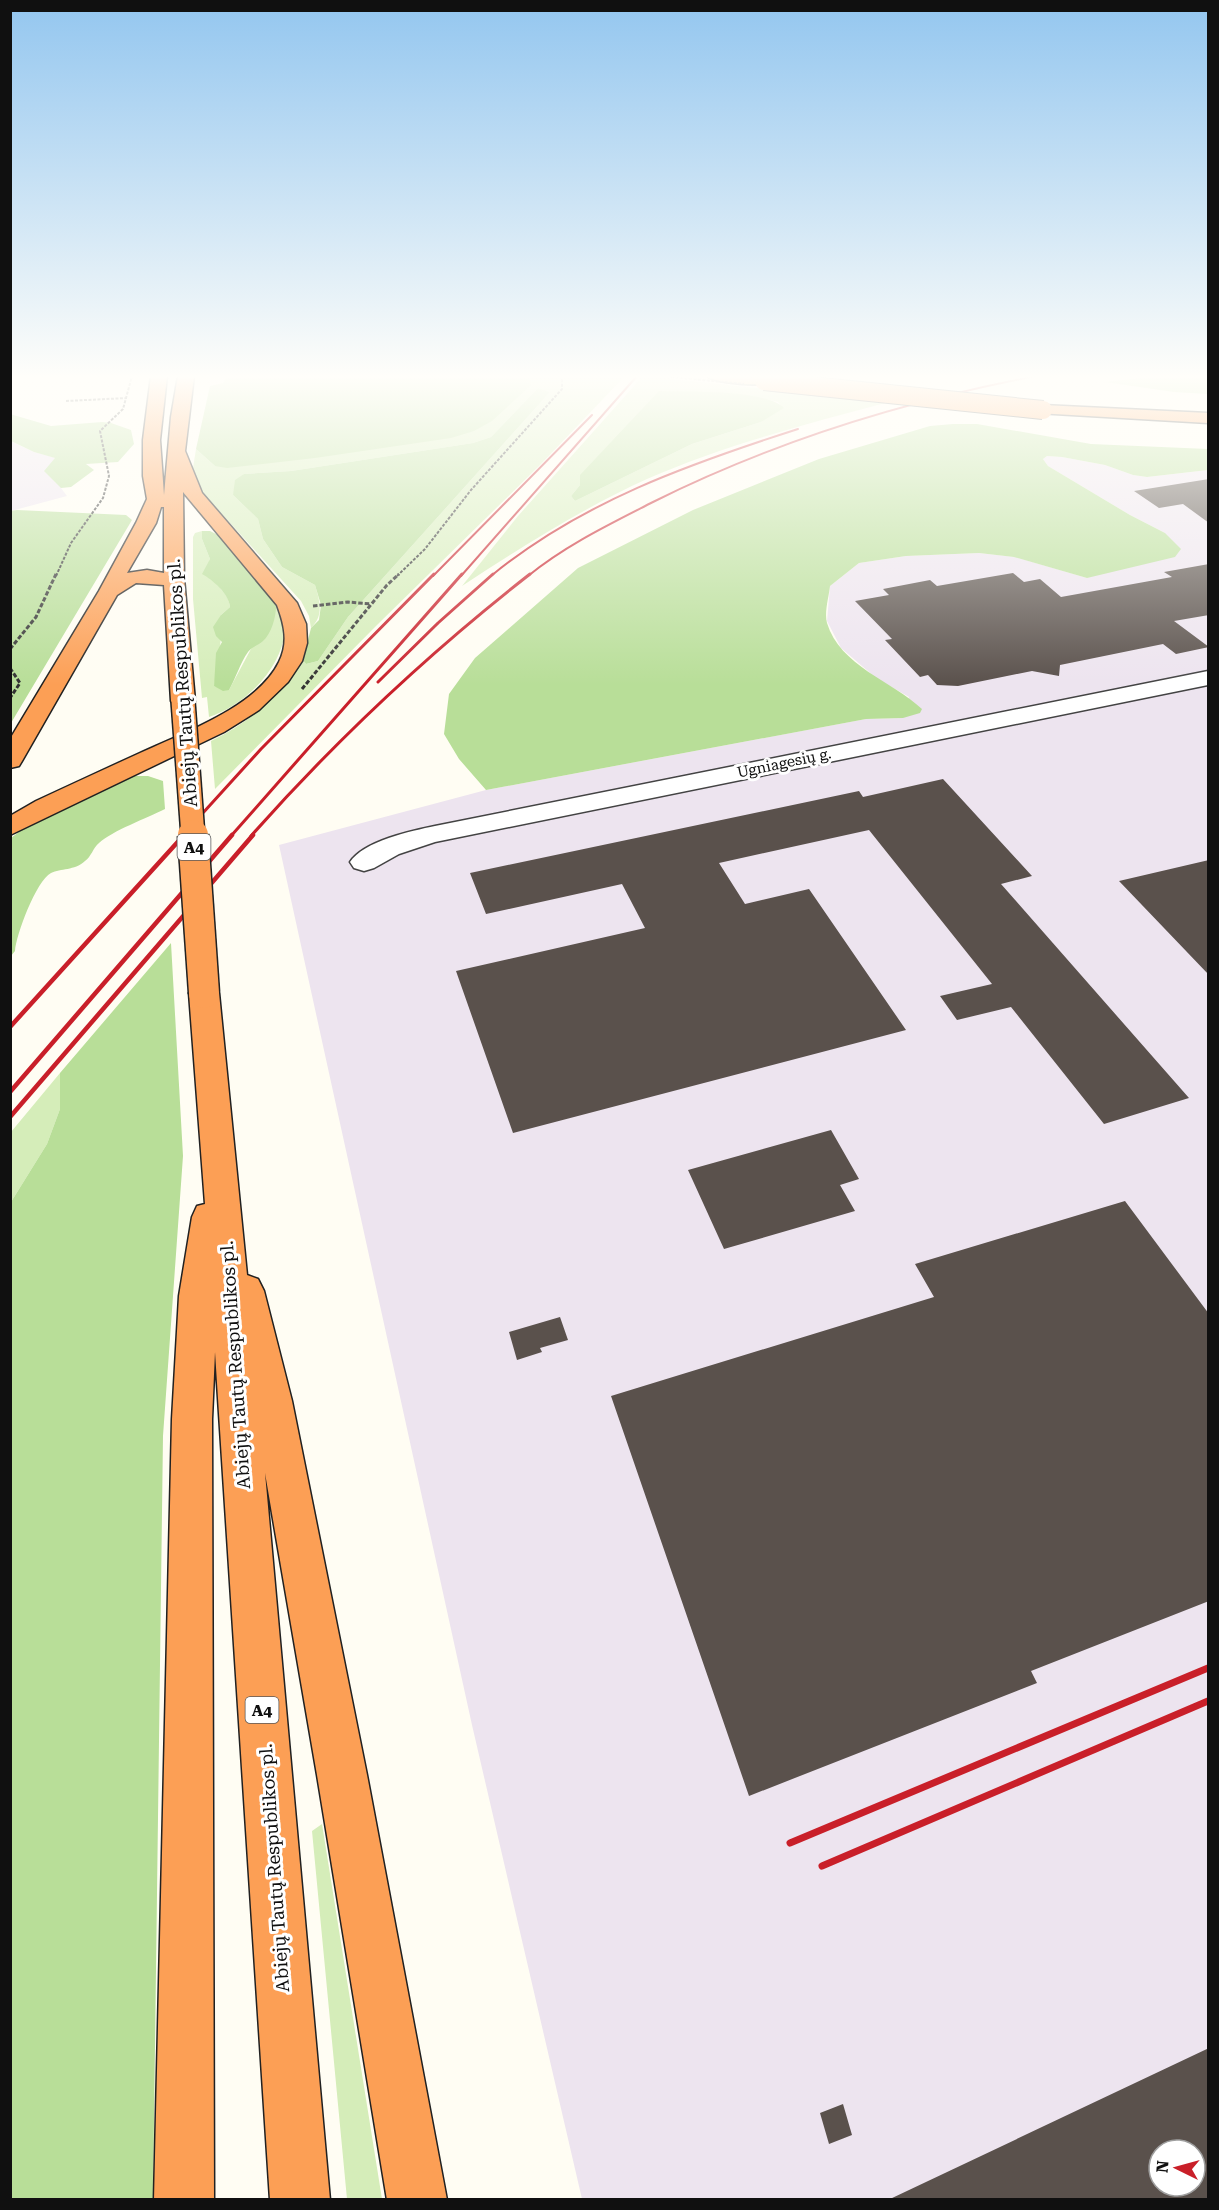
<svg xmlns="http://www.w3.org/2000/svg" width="1219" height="2210" font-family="'Roboto Serif',serif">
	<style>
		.industrial { fill: #ede4ef; fill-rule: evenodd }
		.green { fill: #d5edb9; fill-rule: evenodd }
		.forest { fill: #b8de98 }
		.building { fill: #5a514c; fill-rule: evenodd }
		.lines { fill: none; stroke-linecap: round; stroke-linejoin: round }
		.minor-casing { stroke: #434343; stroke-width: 3 }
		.highway-casing { stroke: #212121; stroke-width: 3 }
		.path-far1 { stroke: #323232; stroke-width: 2; stroke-dasharray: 3 1.5; stroke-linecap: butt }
		.path { stroke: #323232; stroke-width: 3; stroke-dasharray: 4.5 2; stroke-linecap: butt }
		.minor { fill: #fff; fill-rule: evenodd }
		.highway { fill: #fc9f55; fill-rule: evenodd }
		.rail-far3 { stroke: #c91f29; stroke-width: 2 }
		.rail-far2 { stroke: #c91f29; stroke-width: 3 }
		.rail-far1 { stroke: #c91f29; stroke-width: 4.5 }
		.rail { stroke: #c91f29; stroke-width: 7 }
		.highway-bridge-far2-casing { stroke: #212121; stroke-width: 20; stroke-linecap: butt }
		.highway-bridge-far1-casing { stroke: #212121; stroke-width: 26; stroke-linecap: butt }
		.highway-bridge-casing { stroke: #212121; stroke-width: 33; stroke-linecap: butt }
		.path-bridge { stroke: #323232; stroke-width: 2; stroke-dasharray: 3 1.5; stroke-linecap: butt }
		.highway-bridge-far2 { stroke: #fc9f55; stroke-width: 18 }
		.highway-bridge-far1 { stroke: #fc9f55; stroke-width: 23 }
		.highway-bridge { stroke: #fc9f55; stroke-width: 30 }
		.labels { text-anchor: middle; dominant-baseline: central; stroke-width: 6; stroke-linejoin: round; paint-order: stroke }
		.far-street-label { font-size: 15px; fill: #101010; stroke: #fff }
		.shield { fill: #fff; stroke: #585858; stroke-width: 1.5 }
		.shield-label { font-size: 16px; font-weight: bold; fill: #101010 }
		.street-label { font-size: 18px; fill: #101010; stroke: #fff }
	</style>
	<rect width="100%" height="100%" fill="#fffdf3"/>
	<path class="industrial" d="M10,441L34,452L56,458L61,488L67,496L11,511Z
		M1047,456L1062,457L1105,465L1133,475L1147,477L1208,470V2199H582L472,1725L279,845L486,790L866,719L903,718L909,697L876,678L841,648L827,621L830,586L859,563L906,556L979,553L1015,557L1087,578L1165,533L1130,515L1048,466L1043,459ZM1159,2150H1195V2186H1159Z"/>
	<path class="green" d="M525,376H625L541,464L376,626L215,789L211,741C250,723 279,695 303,660L306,664L318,661L348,617L550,392L538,388L491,437L473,443L291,471L244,474L233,495L258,519L263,539L282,567L315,585C320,602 324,615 311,628L309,616L301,601L202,492L193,468L196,449L215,466L528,376Z
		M643,376L889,402C807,424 724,445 647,479C581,509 522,547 462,586L518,516ZM761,398L778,402L783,408L761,422L692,444L575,501L571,496L580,485Z
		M202,531V539L210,559C202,581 229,588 230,607L221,615C222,639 219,662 214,686L229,690L276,602C279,607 284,613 285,619C289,662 247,705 209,717L207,697L202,698L193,599V537L195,533Z
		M60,1073V1109L47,1144L11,1202V1132Z
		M322,1824L382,2199H347L312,1831Z"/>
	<path class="forest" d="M227,376H528L531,385L492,421L474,431L451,438L315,458L227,468L215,466L196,449L210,386L223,383Z
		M1159,376L1208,377V394L1174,392L1105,382Z
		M538,388L550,392L348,617L318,661L306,664L303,660L311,628L319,620L321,605L315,585L282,567L263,539L258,519L233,495L235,480L244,474L291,471L473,443L491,437Z
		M659,391C687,392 765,389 784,408L761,422L692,444L575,501L571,496L580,485V475Z
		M10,414L51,426L102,422L111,423L131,430L134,444L118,462L86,464L94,470L71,487L61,488L44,471L55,458L34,452L11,441Z
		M953,424H977L1091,444L1208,449V470L1147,477L1133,475L1105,465L1062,457L1047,456L1043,459L1048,466L1130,515L1165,533L1181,549L1175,557L1087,578L1014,557L979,553L906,556L859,563L830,586C829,596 824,613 827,623C840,666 892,681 922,709L920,713L903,718L866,719L486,790L459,759L444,734L449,694L475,658L578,568L693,510L819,459L930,426Z
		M17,510L126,515L132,520L11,723L10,511Z
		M202,531H210L218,535L276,602C277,614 272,633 263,641C258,646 252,646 248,652C240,663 236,678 229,690L223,691L214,686L216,653L222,642L216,636L213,627L221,615L230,607C229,594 213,580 202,574L210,559L202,539Z
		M128,776H148L163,781L165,809C147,818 112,831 99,843C93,848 91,857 85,861C74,871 61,868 51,873C36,881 16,935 15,951L11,956V838L36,819Z
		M171,943L183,1156L163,1436L153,2199H11V1202L47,1144L60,1109V1073Z"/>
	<path class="building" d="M1209,479V523L1183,504L1159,508L1134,491Z
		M1209,564V615L1174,621L1209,647L1176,654L1163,644L1060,665L1059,676L1032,671L958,686L937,685L928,675L920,677L885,640L892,639L855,601L889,595L883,589L930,580L937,586L1013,573L1024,582L1040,579L1061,597L1172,577L1164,572Z
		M943,779L1032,876L1001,884L1189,1098L1104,1124L1011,1007L957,1020L940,996L992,984L869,830L719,863L745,904L809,889L906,1030L513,1133L456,971L645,928L622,884L486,914L470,873L859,791L863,797Z
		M1209,860V975L1119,881Z
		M831,1130L859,1179L840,1185L855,1211L724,1249L688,1170Z
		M1125,1201L1209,1314V1601L1031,1671L1037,1683L749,1796L611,1396L934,1297L915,1264Z
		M560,1317L568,1340L540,1348L542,1352L517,1360L509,1332Z
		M1209,2048V2199H890ZM1159,2150H1195V2186H1159Z
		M843,2104L852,2135L829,2144L820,2113Z"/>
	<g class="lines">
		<defs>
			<path id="minor" d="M1208,671V685L435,842L399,854L374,868L364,871L354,868L350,862C364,841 411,831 435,826Z"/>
			<path id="highway" d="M151,376H167L160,440L164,495L171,417L178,376H194L185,451L202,493L297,603L306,624L307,643L302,661L288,682L259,710L224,732L10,835V816L36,801C70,785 105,769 140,753C183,733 257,707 279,662C289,642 284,624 277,605L183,492L184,578L195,701L191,706L183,708L175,706L171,701L164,585L136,583L117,595L22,761L19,766L10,768V739L99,591L136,523L147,499L143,476V440ZM161,507H164V573L147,570L127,573L156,523Z
				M707,376L770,378L772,381C765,388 714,383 707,376Z
				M1043,405L1208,413V423L1037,413L1035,410Z
				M204,982L215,985L219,993L247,1275L258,1279L264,1291L292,1401L367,1775L447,2200H387L317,1775L265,1473L330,2200H270L215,1352L212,1419L214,2200H154L172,1419L179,1296L192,1217L197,1206L205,1204L189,993L193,985Z"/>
		</defs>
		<use href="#minor" class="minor-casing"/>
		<use href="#highway" class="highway-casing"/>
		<path class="path-far1" d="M66,401L127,398
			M56,576L71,543L103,498L109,476L100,431L123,409L132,376
			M397,576L425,549L471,490L562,389V376"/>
		<path class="path" d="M313,606L348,602L371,604
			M10,649L36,617L56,574
			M10,668L20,683L10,698
			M302,689L387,585L399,574"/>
		<use href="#minor" class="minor"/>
		<use href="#highway" class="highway"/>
		<path class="rail-far3" d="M433,576L592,415
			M461,576L637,376
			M491,576C581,502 689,464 798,429
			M528,576C566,545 610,524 653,502C775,441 902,402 1036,376"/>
		<path class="rail-far2" d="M378,682L438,623L493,574
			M182,836L261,749L434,574
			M231,836L462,574
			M251,836C336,740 429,653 530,574"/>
		<path class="rail-far1" d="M10,1027L184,835
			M10,1092L232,835
			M10,1117L253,835"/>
		<path class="rail" d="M790,1843L1208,1668
			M822,1866L1208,1701"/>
		<defs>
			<path id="highway-bridge-far2" d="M764,381L1043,410"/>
			<path id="highway-bridge-far1" d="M183,701L193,836"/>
			<path id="highway-bridge" d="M193,835L204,993"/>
		</defs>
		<use href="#highway-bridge-far2" class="highway-bridge-far2-casing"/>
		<use href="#highway-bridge-far1" class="highway-bridge-far1-casing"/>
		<use href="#highway-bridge" class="highway-bridge-casing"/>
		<path class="path-bridge" d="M662,376L744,384"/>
		<use href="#highway-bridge-far2" class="highway-bridge-far2"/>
		<use href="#highway-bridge-far1" class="highway-bridge-far1"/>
		<use href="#highway-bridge" class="highway-bridge"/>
	</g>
	<linearGradient id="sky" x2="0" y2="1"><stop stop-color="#93c6ef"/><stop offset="0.55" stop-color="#fffefa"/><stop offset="1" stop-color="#fffefa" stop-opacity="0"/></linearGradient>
	<rect width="1219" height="685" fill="url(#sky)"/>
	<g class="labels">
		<g class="far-street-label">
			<text transform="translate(784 763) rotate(-12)">Ugniagesių g.</text>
		</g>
		<g class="shield">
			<rect x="177.5" y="834" width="33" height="26" rx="4.5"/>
			<rect x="245.5" y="1697" width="33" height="26" rx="4.5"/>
		</g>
		<g class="shield-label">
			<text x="194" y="847">A4</text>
			<text x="262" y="1710">A4</text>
		</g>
		<g class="street-label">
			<text transform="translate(182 683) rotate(-94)">Abiejų Tautų Respublikos pl.</text>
			<text transform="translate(235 1365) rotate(-94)">Abiejų Tautų Respublikos pl.</text>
			<text transform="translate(274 1868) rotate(-94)">Abiejų Tautų Respublikos pl.</text>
		</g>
	</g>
	<rect width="1219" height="2210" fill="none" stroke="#101010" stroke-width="24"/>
	<g transform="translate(1177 2168) rotate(275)"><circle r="28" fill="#ffffff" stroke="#9f9f9f" stroke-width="1.5"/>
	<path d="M0-4.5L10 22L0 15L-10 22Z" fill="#c91f29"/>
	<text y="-9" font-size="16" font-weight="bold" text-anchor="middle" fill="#101010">N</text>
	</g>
</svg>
